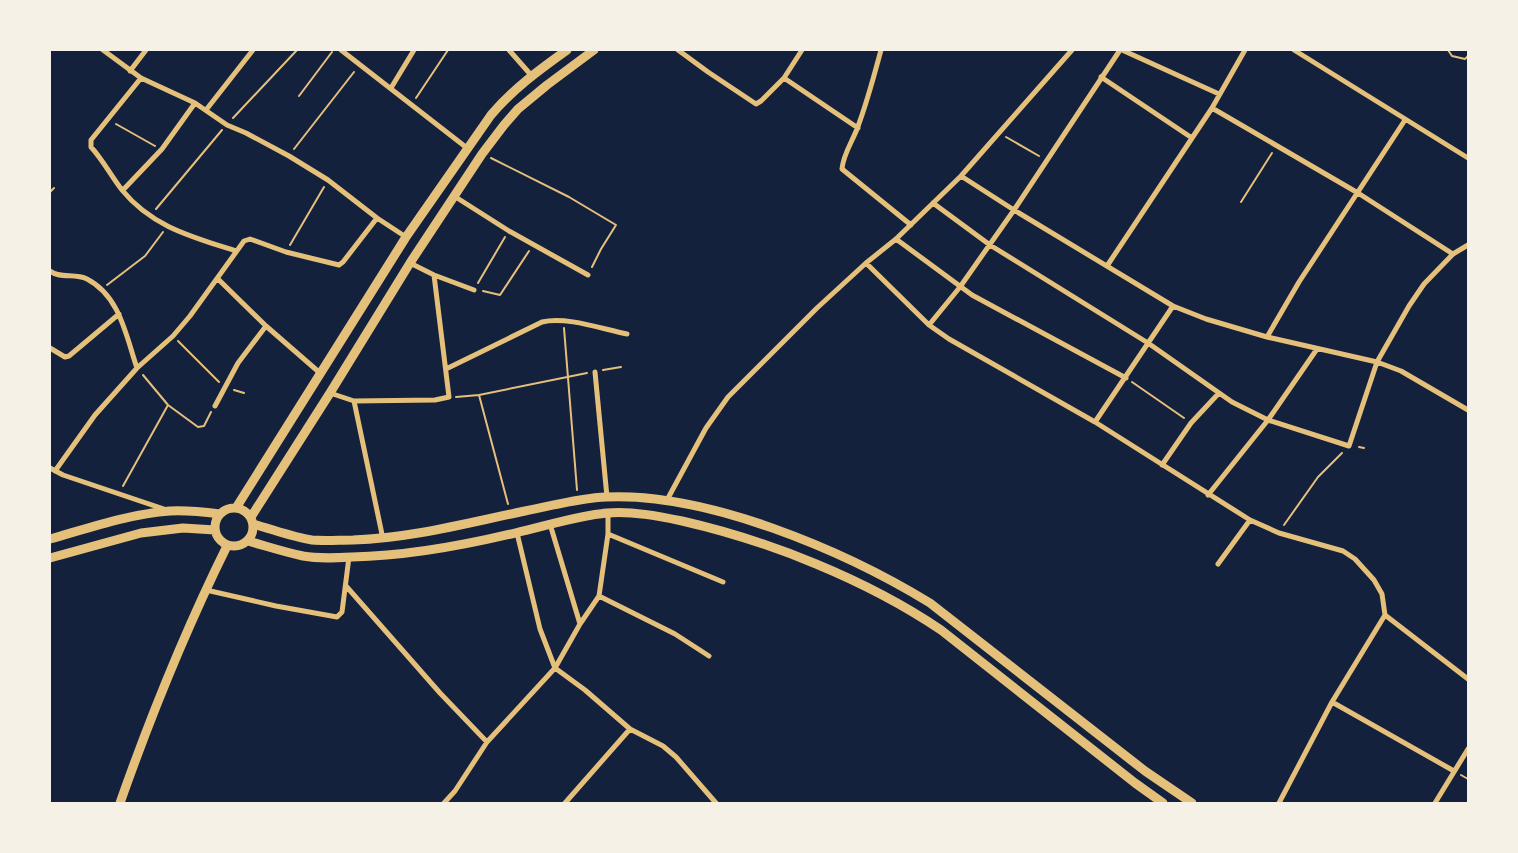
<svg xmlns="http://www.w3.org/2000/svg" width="1518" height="853" font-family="Inter,sans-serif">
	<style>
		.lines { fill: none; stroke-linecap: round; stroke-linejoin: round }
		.path { stroke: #e5c07b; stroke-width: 2 }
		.minor { stroke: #e5c07b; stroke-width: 5 }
		.tertiary { stroke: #e5c07b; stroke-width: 9 }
	</style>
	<rect width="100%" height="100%" fill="#14213d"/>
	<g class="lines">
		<path class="path" d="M1448,50L1452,56L1465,59L1468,56
			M299,96L332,52
			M416,98L448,50
			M233,118L297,50
			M116,124L155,146
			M1006,137L1039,156
			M294,149L354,72
			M491,158L569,197L616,225L601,249L592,267
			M50,192L54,188
			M1241,202L1272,153
			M156,209L222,130
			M290,245L324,187
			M478,283L505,237
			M107,285L145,256L163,232
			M483,291L500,295L529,251
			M564,328L577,490
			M178,341L219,382
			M603,370L621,367
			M143,375L168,405L198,427L204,426L211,412
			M1132,382L1184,418
			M234,390L244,393
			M479,395L508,504
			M456,397L479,395L587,373
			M1359,447L1364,448
			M123,486L168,405
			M1284,525L1318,477L1342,453
			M1461,775L1468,779"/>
		<path class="minor" d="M103,50L141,78L195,103L227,125L246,133L289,156L328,180L377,218L406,237
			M341,50L467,148
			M509,50L531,75
			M678,50L708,72L756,104L761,101L784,78
			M802,50L784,78L858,128
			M881,50C874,76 867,103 857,129C852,142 843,155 842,169L911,225
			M1122,50L1219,94
			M1245,50L1212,108L1358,193L1453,254
			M1294,50L1468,158
			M130,71L146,50
			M1101,77L1192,138
			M141,78L91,140V147C103,160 111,176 122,190C152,227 193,237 236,251
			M391,88L414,50
			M206,110L253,50
			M961,176L1014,210L1173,306L1206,319L1267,337L1377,362L1401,371L1468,410
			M123,190L162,149L195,103
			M454,196L509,231L588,275
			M933,203L990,245L1148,343L1232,402L1268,420L1349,446L1377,362L1409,306L1424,284L1453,254L1468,245
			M896,239L972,295L1126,378
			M410,263L434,275L474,290
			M866,263L929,325L949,339L1095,422L1250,520L1279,533L1343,551L1355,559L1374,580L1382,594L1385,615L1332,702L1279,803
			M1107,266L1212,108
			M50,271C60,279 75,273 87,279C120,296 126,336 137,368
			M218,279L266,326L320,373
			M929,325L960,287L1014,210L1120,50
			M1267,337L1299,282L1405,120
			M50,348L65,357L69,356L119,314
			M446,369L542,322C566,316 602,329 627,334
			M595,372L607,497
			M330,393L354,401L435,400L449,397L434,275
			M354,401L383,539
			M215,406L238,363L266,326
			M1095,422L1173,306
			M1162,465L1191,423L1219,393
			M50,468L63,475L164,509
			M55,471L95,415L137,368L173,336L190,316L244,241L250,239L286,252L339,265L343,262L377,218
			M1208,495L1268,420L1317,349
			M667,500L706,428L728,397L817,308L866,263L896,239L961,176L1072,50
			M550,524L580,624
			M517,533L540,629L555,668L585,690L630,729L663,746L676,757L716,803
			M608,534L723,582
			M1218,564L1250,520
			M346,586L440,693L487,742
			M206,590L276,606L337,617L342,612L349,557
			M599,596L675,634L709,656
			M1385,615L1468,679
			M1332,702L1454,771
			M444,803L455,791L487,742L555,668L580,624L599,596L608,534V513
			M565,803L630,729
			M1435,803L1468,749"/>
		<path class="tertiary" d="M215 527a19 19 0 1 1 38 0a19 19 0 1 1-38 0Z
			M236,508L406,237L491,115C513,89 539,70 567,50
			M251,517L330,393L410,263L482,154L504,125L518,109L547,85L594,50
			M253,524C272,529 292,537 312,540C325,541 339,540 353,540C412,538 467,523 525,511C551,506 579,498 606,497C707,492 845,551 930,603L1145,771L1192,803
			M50,539C89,528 129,514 170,511C187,510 204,512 220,514
			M248,541C266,546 284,552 303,556C319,559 335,558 352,557C408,556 461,546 515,533C546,526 576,516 607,513C632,511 658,516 682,521C770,541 867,580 941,630L1135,783L1163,803
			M50,558L141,533L183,528L215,530
			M120,803C151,715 186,629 227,546"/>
	</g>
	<rect width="1518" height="853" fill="none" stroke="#f6f1e7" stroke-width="102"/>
</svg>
